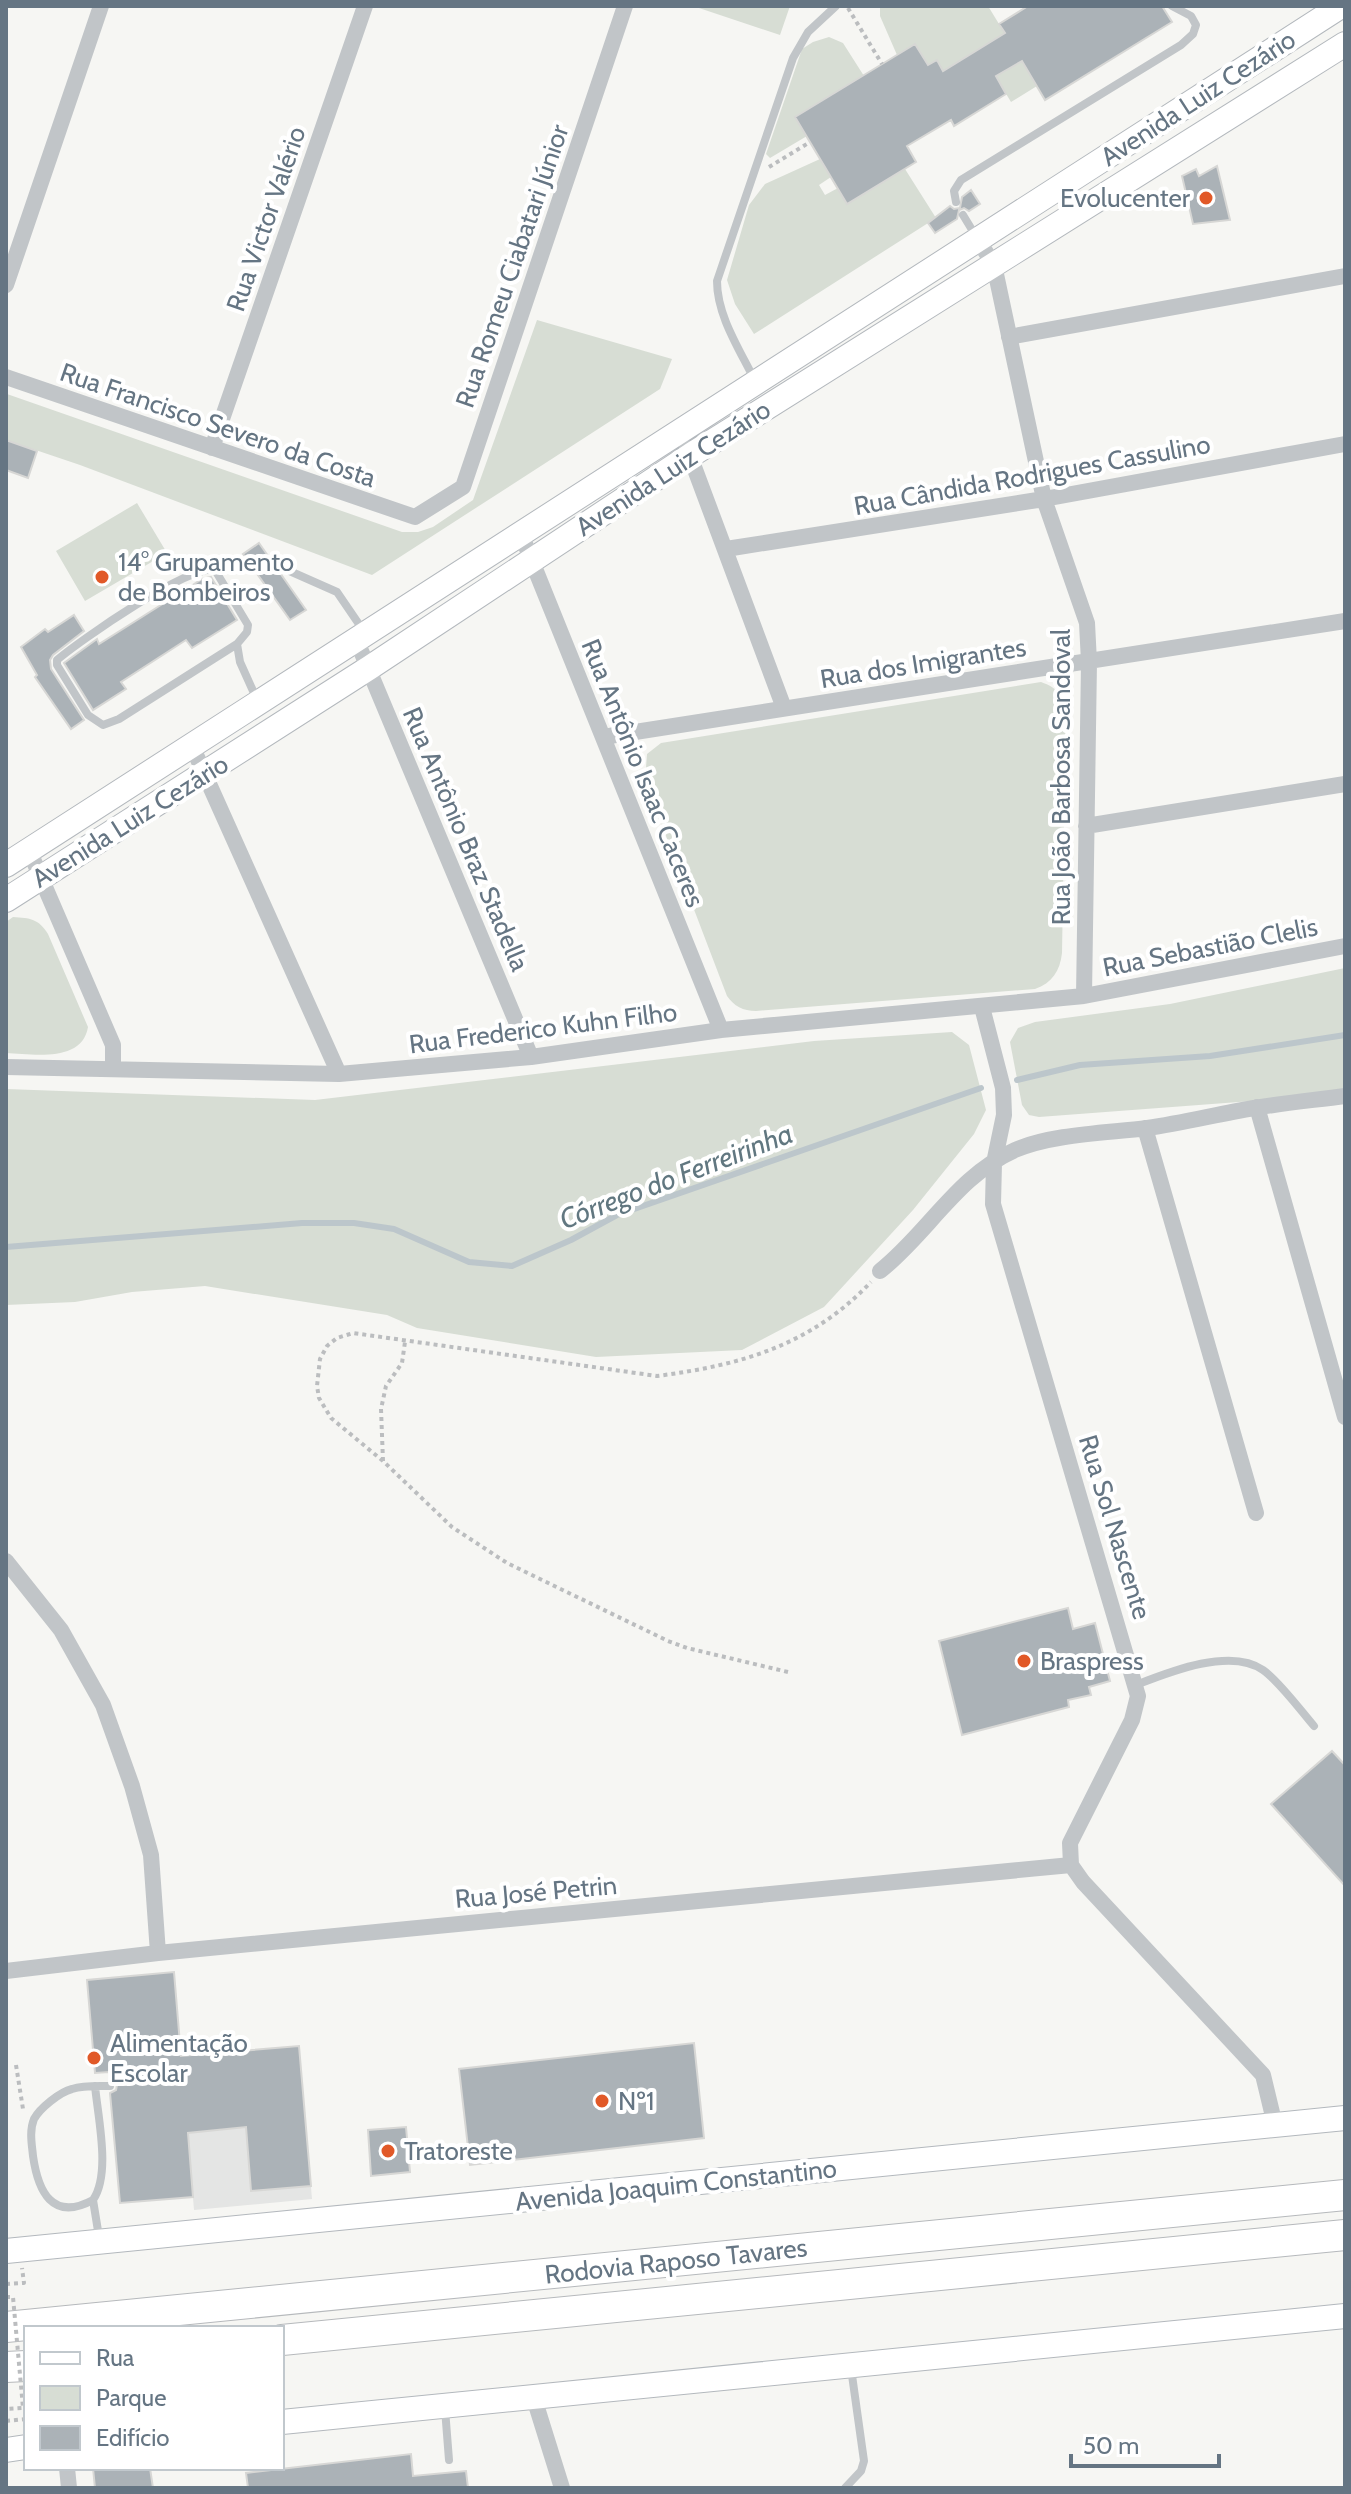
<svg xmlns="http://www.w3.org/2000/svg" width="1351" height="2494" font-family="Cabin,sans-serif">
	<style>
		.built { fill: #e4e5e4 }
		.green { fill: #d7ddd4 }
		.lines { fill: none; stroke-linecap: round; stroke-linejoin: round }
		.stream { stroke: #bcc6cb; stroke-width: 6 }
		.building { fill: #abb2b7; stroke: #d7d7d5; stroke-width: 2 }
		.secondary-casing { stroke: #b3b8bd; stroke-width: 26 }
		.highway-casing { stroke: #b6b9bc; stroke-width: 32 }
		.path { stroke: #bbbdbf; stroke-width: 4; stroke-dasharray: 4 4; stroke-linecap: butt }
		.lane { stroke: #c1c5c8; stroke-width: 8 }
		.street { stroke: #c1c5c8; stroke-width: 16 }
		.secondary { stroke: #fff; stroke-width: 24 }
		.highway { stroke: #fff; stroke-width: 30 }
		.path-bridge { stroke: #bbbdbf; stroke-width: 4; stroke-dasharray: 4 4; stroke-linecap: butt }
		.poi-dot { fill: #e15928; stroke: #fff; stroke-width: 3 }
		.labels { text-anchor: middle; dominant-baseline: central; stroke-width: 8; stroke-linejoin: round; paint-order: stroke }
		.street-label { font-size: 26px; fill: #657583; stroke: #fff }
		.poi-label { font-size: 26px; fill: #657583; stroke: #fff; text-anchor: start }
		.water-label { font-size: 28px; font-style: italic; fill: #617780; stroke: #fff }
	</style>
	<rect width="100%" height="100%" fill="#f6f6f3"/>
	<path class="built" d="M299,2046L312,2199L194,2210L181,2056Z"/>
	<path class="green" d="M693,6H790L780,35Z
		M880,6H988L1037,86L1011,102L979,49L943,71L897,55L880,16Z
		M829,37L843,43L864,76L807,136L770,158L766,154L802,49L813,42Z
		M820,159L831,177L819,185L825,195L838,188L848,204L905,169L936,218L754,334L735,304L727,280L749,205L765,184Z
		M537,320L672,359L660,389L372,575L80,465L6,440L7,394L402,532H418L433,527L473,500Z
		M137,503L167,553L85,601L56,551Z
		M1041,682C1058,688 1062,695 1066,711L1062,953C1060,971 1052,983 1035,989L756,1011C743,1011 734,1006 727,996L645,781L647,754L661,743Z
		M13,917C30,918 39,919 48,934L88,1027C82,1063 33,1054 6,1053V922Z
		M1345,968V1094L1039,1117L1029,1115L1022,1105L1010,1042L1018,1028L1035,1022L1170,1004Z
		M952,1032L969,1045L986,1110L974,1134L913,1210L824,1307L742,1350L596,1357L417,1328L387,1315L205,1286L132,1292L75,1302L6,1305V1089L315,1100L814,1041Z"/>
	<g class="lines">
		<path class="stream" d="M1017,1080L1080,1065L1210,1056L1345,1035
			M6,1247L302,1223H354L394,1229L469,1262L512,1266L571,1240L617,1215L981,1088"/>
	</g>
	<path class="building" d="M1028,6H1162L1172,22L1045,100L1022,61L996,76L1006,94L954,126L951,120L907,146L916,162L847,204L795,117L915,44L928,65L937,60L943,71L1005,33L999,24Z
		M1217,166L1230,220L1193,224L1182,176L1196,169L1199,176Z
		M971,190L980,204L969,211L964,208L959,210L957,219L935,233L928,223L950,206L954,209L960,208L962,197Z
		M6,440L37,451L28,478L6,470Z
		M259,543L306,610L290,620L243,554Z
		M211,577L237,620L192,648L186,640L121,682L126,689L93,710L64,663L97,639L99,644L164,603L161,598L164,597L186,585L188,588L202,579Z
		M74,615L84,631L53,655L50,660L51,669L84,720L71,729L35,677L37,675L21,647L45,629L48,632Z
		M1068,1608L1073,1629L1095,1623L1110,1681L1089,1687L1091,1695L1068,1700L1069,1707L962,1735L939,1641Z
		M1332,1751L1345,1765V1886L1271,1804Z
		M174,1972L181,2056L299,2046L311,2186L251,2191L246,2127L188,2133L193,2197L120,2203L110,2093L116,2090L117,2085L109,2079V2072L95,2073L87,1980Z
		M694,2043L704,2138L470,2165L459,2069Z
		M406,2127L410,2172L371,2176L368,2130Z
		M411,2454L413,2476L466,2471L468,2488H248L246,2473Z
		M93,2468H150L153,2488H95Z"/>
	<g class="lines">
		<defs>
			<path id="secondary" d="M6,865L1341,6
				M6,900L369,668L691,455L1345,44
				M6,2251L1345,2118
				M282,2422L1345,2316
				M6,2450L26,2447"/>
			<path id="highway" d="M6,2327L1345,2195
				M282,2340L1345,2235
				M6,2367L26,2366"/>
		</defs>
		<use href="#secondary" class="secondary-casing"/>
		<use href="#highway" class="highway-casing"/>
		<path class="path" d="M848,8L882,64
			M769,167L810,142
			M383,1461L381,1409L386,1386L402,1363L405,1342
			M788,1672L687,1648L668,1641L507,1563L452,1527L383,1461L331,1418L319,1398L317,1386L320,1359L327,1346L337,1338L353,1333L657,1376C741,1365 810,1346 871,1282
			M16,2065L23,2109
			M6,2284L24,2283L22,2268
			M6,2421L26,2419"/>
		<path class="lane" d="M956,202L954,191L961,180L1181,45L1193,34L1196,25L1191,16L1172,6
			M963,215L977,238
			M755,381C740,350 717,316 717,281L793,58L808,32L836,6
			M285,569L337,592L365,633
			M237,644L119,719L103,725L88,715L57,665V660C79,641 191,563 215,570L248,625L247,632L237,644L240,662L258,702
			M1136,1685C1169,1672 1231,1647 1263,1670C1279,1681 1301,1711 1314,1726
			M95,2086C98,2118 111,2174 93,2200L99,2237
			M93,2200C52,2222 38,2191 33,2156C32,2145 29,2131 34,2119C40,2108 60,2092 72,2089C84,2085 98,2086 110,2086
			M445,2409L449,2460
			M845,2488L861,2471L864,2461L851,2368"/>
		<path class="street" d="M978,240L994,265L1044,499L1087,623L1089,662L1084,996
			M6,285L101,6
			M1009,337L1345,276
			M6,377L415,517L463,487L625,6
			M212,448L365,6
			M687,448L784,708
			M521,534L721,1030
			M726,549L1044,499L1345,444
			M356,639L531,1057
			M603,737L1345,621
			M192,746L339,1074
			M1086,826L1345,784
			M29,850L113,1045V1069
			M982,1007L1003,1088L1004,1115L994,1163L993,1204L1138,1696L1132,1720L1070,1843L1071,1865L1083,1882L1263,2075L1275,2125
			M6,1067L339,1074L531,1057L721,1030L1084,996L1345,946
			M1257,1107L1345,1417
			M1145,1128L1256,1513
			M880,1271C927,1234 958,1175 1015,1150C1052,1134 1107,1133 1147,1128C1183,1123 1218,1114 1254,1108C1284,1103 1315,1100 1345,1096
			M6,1561L61,1630L103,1705L132,1786L151,1855L158,1953
			M6,1971L158,1953L1071,1865
			M533,2395L562,2488
			M67,2468L69,2488"/>
		<use href="#secondary" class="secondary"/>
		<use href="#highway" class="highway"/>
		<path class="path-bridge" d="M6,2297H13L23,2408L6,2409"/>
	</g>
	<g class="poi-dot">
		<circle cx="1206" cy="198" r="8"/>
		<circle cx="102" cy="577" r="8"/>
		<circle cx="1024" cy="1661" r="8"/>
		<circle cx="94" cy="2058" r="8"/>
		<circle cx="602" cy="2101" r="8"/>
		<circle cx="388" cy="2151" r="8"/>
	</g>
	<g class="labels">
		<g class="street-label">
			<text transform="translate(1198 98) rotate(-33)">Avenida Luiz Cezário</text>
			<text transform="translate(266 219) rotate(-71)">Rua Victor Valério</text>
			<text transform="translate(512 266) rotate(-71)">Rua Romeu Ciabatari Júnior</text>
			<text transform="translate(218 425) rotate(19)">Rua Francisco Severo da Costa</text>
			<text transform="translate(673 468) rotate(-33)">Avenida Luiz Cezário</text>
			<text transform="translate(1032 475) rotate(-10)">Rua Cândida Rodrigues Cassulino</text>
			<text transform="translate(923 663) rotate(-9)">Rua dos Imigrantes</text>
			<text transform="translate(643 773) rotate(68)">Rua Antônio Isaac Caceres</text>
			<text transform="translate(1061 777) rotate(-90)">Rua João Barbosa Sandoval</text>
			<text transform="translate(130 821) rotate(-32)">Avenida Luiz Cezário</text>
			<text transform="translate(466 839) rotate(67)">Rua Antônio Braz Stadella</text>
			<text transform="translate(1210 947) rotate(-11)">Rua Sebastião Clelis</text>
			<text transform="translate(543 1028) rotate(-7)">Rua Frederico Kuhn Filho</text>
			<text transform="translate(1115 1527) rotate(73)">Rua Sol Nascente</text>
			<text transform="translate(536 1892) rotate(-5)">Rua José Petrin</text>
			<text transform="translate(676 2185) rotate(-6)">Avenida Joaquim Constantino</text>
			<text transform="translate(676 2261) rotate(-6)">Rodovia Raposo Tavares</text>
		</g>
		<g class="poi-label">
			<text x="1190" y="198" text-anchor="end">Evolucenter</text>
			<text x="118" y="562">14° Grupamento<tspan x="118" dy="30">de Bombeiros</tspan></text>
			<text x="1040" y="1661">Braspress</text>
			<text x="110" y="2043">Alimentação<tspan x="110" dy="30">Escolar</tspan></text>
			<text x="618" y="2101">Nº1</text>
			<text x="404" y="2151">Tratoreste</text>
		</g>
		<g class="water-label">
			<text transform="translate(676 1176) rotate(-21)">Córrego do Ferreirinha</text>
		</g>
	</g>
	<rect width="1351" height="2494" fill="none" stroke="#657583" stroke-width="16"/>
	<rect x="24" y="2326" width="260" height="144" fill="#ffffff" stroke="#c1c8cd" stroke-width="2"/>
	<rect x="40" y="2352" width="40" height="12" fill="#ffffff" stroke="#c1c8cd" stroke-width="2"/>
	<text x="96" y="2366" font-size="24" fill="#657583">Rua</text>
	<rect x="40" y="2386" width="40" height="24" fill="#d7ddd4" stroke="#c1c8cd" stroke-width="2"/>
	<text x="96" y="2406" font-size="24" fill="#657583">Parque</text>
	<rect x="40" y="2426" width="40" height="24" fill="#abb2b7" stroke="#c1c8cd" stroke-width="2"/>
	<text x="96" y="2446" font-size="24" fill="#657583">Edifício</text>
	<path d="M1071 2454v12h148v-12" fill="none" stroke="#657583" stroke-width="4"/>
	<text x="1083" y="2454" font-size="24" fill="#657583" stroke="#ffffff" stroke-width="6" paint-order="stroke">50 m</text>
</svg>
